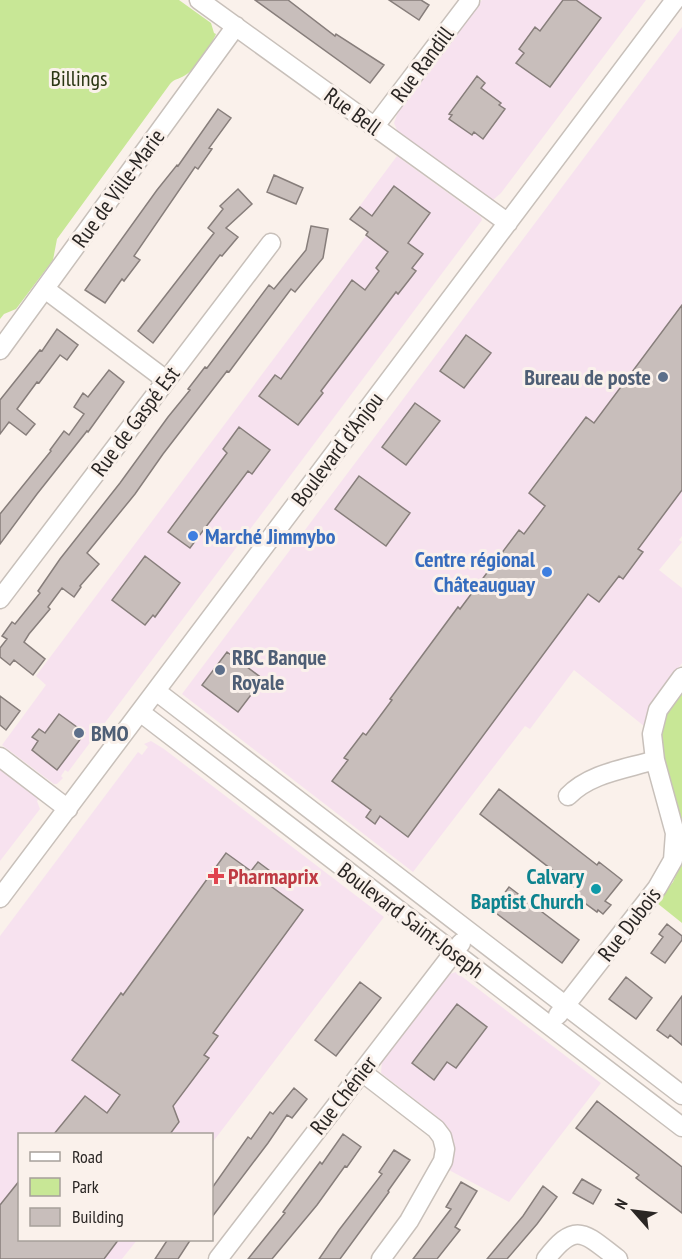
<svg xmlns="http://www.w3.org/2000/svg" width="682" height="1259" font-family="'PT Sans Narrow',sans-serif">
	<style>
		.commercial { fill: #f7e2ef }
		.green { fill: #c8e796 }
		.building { fill: #c8bebb; stroke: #877e7b; stroke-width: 1.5 }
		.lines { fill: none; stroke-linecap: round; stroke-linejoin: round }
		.minor-casing { stroke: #c8c0ba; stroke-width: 21 }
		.minor { stroke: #fff; stroke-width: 18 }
		.service-dot { fill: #5c6f8a; stroke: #faf1eb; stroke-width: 2 }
		.shop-dot { fill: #3f7fe0; stroke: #faf1eb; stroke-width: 2 }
		.health-dot { fill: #e0444e; stroke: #faf1eb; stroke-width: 2 }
		.culture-dot { fill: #0f9aa8; stroke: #faf1eb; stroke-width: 2 }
		.labels { text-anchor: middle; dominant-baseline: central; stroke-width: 6; stroke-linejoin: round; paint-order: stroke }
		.street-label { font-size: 22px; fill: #2a2624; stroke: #faf1eb }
		.park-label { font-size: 22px; fill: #2a3613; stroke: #faf1eb }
		.service-label { font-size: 22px; font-weight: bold; fill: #4e5e75; stroke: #faf1eb; text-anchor: start }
		.shop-label { font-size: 22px; font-weight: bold; fill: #366cbe; stroke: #faf1eb; text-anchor: start }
		.health-label { font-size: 22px; font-weight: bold; fill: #be3a42; stroke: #faf1eb; text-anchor: start }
		.culture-label { font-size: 22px; font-weight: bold; fill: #0d838f; stroke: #faf1eb; text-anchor: end }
	</style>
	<rect width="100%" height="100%" fill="#faf1eb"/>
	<path class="commercial" d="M482,0H646L501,193L493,200L398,132L394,123L398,112Z
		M682,27V536L679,540L682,542L659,570L682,588V663L655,700L644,726L574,670L530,729L525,726L413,872L182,694Z
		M397,156L481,217L482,220L68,772L65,770L61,776L63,778L57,784H54L2,745L46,685L36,676L368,233L350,219Z
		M151,741L164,749L384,917L212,1143V1134H20V1240H137L122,1259H0V936L138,752L142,755L148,747L144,744Z
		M0,770L39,798L37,801L40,809L0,861Z
		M456,972L601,1083L509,1202L449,1170L454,1158L455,1148L453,1138L449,1129L441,1120L381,1073L382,1060L447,975Z"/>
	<path class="green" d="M0,0H179L211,23L214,33L216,34C212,44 196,68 187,74C181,79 175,78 170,84L57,239L53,260L16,309L4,314L0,319Z
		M682,691V821C673,789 653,747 666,714C669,706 677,698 682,691Z
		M682,861V923L657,903L673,882Z"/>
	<path class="building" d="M255,0H288L335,36L336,34L384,65L370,83Z
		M389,0H421L429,5L419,20Z
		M563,0H576L601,18L550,87L516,63L524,53L519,49L535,27L540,31Z
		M477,76L485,83L481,88L501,103L499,105L505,109L483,139L474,132L472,135L449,119L452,115L449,114Z
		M218,109L231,118L209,148L212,149L198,169L195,167L134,256L140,260L124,281L122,279L105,303L85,290L157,190L177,165L178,166Z
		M274,175L303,188L296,204L267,192Z
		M394,186L430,213L408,243L423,254L412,268L416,271L409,280L398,294L396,292L321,391L323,393L298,425L259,396L275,375L281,379L352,280L365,290L379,271L376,268L388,252L366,235L368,232L350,219L360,207L372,216Z
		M238,189L252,204L226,228L238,237L222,256L220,255L153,343L138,331L214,233L208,228L223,209L220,206Z
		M311,226L328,229L323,258L295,292L291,289L229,372L227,371L163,454L135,494L87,553L99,564L80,586L81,587L74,597L62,588L48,607L50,609L29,634L24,642L45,659L33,675L14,660L10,665L0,657V648L7,639L2,636L12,622L15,624L40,593L38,591L60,559L120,483L168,417L190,390L188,389L205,367L207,368L269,285L274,289L306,250Z
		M682,305V490L638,549L643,552L623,579L619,576L599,602L588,594L408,837L380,816L375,824L366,817L371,810L332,781L348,760L344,758L363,733L366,735L392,700L390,699L458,607L460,609L519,530L524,534L545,506L529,493L586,417L594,423Z
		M57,329L78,345L67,360L60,355L39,383L37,382L17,409L35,424L26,435L9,422L0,434V400L40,350L42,351Z
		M466,335L491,353L464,388L440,371Z
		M109,370L124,382L88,432L87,431L37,494L0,544V514L51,451L50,450L64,431L69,435L84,414L74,407L83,393L88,397Z
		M415,403L440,421L406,465L382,447Z
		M239,427L270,450L252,474L248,471L190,548L168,532L227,453L223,449Z
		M359,476L410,513L386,546L335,509Z
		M145,556L180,583L155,617L153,615L145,625L112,600Z
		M227,652L263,679L238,712L202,685Z
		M0,696L20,711L6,730L0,725Z
		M59,714L85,733L57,770L32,750L38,741L32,737L39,729L45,733Z
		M499,789L597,865L599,862L622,880L605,901L611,905L603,914L598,910L597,912L574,895L578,890L480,814Z
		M226,853L251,871L258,862L274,874L268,884L303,910L213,1033L218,1036L204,1055L209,1058L173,1106L179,1122L170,1134H54L85,1096L107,1113L120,1095L72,1060L121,993L123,995Z
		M509,887L579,940L562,963L492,910Z
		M667,924L682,936V940L665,963L651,953L663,937L659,934Z
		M626,977L652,998L636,1019L609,999Z
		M360,982L381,998L336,1056L315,1040Z
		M682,996V1045L670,1035L668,1038L657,1030Z
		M457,1004L487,1027L456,1068L447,1062L434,1080L412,1063Z
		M294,1088L307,1099L292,1118L287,1115L268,1143L212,1217V1188L248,1137L251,1139L270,1112L273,1114Z
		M597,1101L682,1167V1213L636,1178L639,1175L576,1128Z
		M343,1134L361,1147L347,1167L345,1166L317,1205L272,1259H248L285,1213L283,1212L320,1162L322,1164Z
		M394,1150L410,1160L388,1191L389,1192L340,1259H319L339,1230L382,1174L379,1172Z
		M582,1179L601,1190L593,1204L573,1193Z
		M20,1180V1239H119L104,1259H0V1205Z
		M461,1182L477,1191L455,1227L460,1230L437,1259H413L451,1209L446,1207Z
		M543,1186L557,1197L537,1224L507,1259H487L523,1216Z
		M168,1239H191L178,1259H155Z"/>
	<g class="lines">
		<defs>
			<path id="minor" d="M199,0L508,223
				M375,126L470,1
				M45,289L166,380
				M0,350L236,26
				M0,599L271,243
				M156,691L682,1095
				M140,712L682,1127
				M0,757L68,809
				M568,796C590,773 626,769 655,760
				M0,898L675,0
				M558,1015L657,888L673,860L675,833L655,760L652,734L658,710L682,677
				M362,1072L436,1129L442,1137L445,1149L443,1161L409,1221L381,1259
				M218,1259L461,943
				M546,1259C576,1220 584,1233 618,1259"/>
		</defs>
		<use href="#minor" class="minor-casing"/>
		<use href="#minor" class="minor"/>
	</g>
	<g class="service-dot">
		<circle cx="663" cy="377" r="6"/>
		<circle cx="220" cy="670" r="6"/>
		<circle cx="79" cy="733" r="6"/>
	</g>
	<g class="shop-dot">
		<circle cx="193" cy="536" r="6"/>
		<circle cx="547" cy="572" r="6"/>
	</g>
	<path class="health-dot" d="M213 867h6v6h6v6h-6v6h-6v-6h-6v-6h6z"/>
	<circle class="culture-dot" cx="596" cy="889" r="6"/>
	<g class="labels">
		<g class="street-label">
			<text transform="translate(422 64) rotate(-53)">Rue Randill</text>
			<text transform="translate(353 111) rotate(36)">Rue Bell</text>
			<text transform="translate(118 188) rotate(-54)">Rue de Ville-Marie</text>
			<text transform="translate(135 421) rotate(-53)">Rue de Gaspé Est</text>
			<text transform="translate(337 449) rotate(-53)">Boulevard d'Anjou</text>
			<text transform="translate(411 920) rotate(37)">Boulevard Saint-Joseph</text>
			<text transform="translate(629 924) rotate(-52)">Rue Dubois</text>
			<text transform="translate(343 1095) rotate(-52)">Rue Chénier</text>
		</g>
		<g class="park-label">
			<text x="79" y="78">Billings</text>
		</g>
		<g class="service-label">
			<text x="651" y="377" text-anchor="end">Bureau de poste</text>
			<text x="232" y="657">RBC Banque<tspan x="232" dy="25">Royale</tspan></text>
			<text x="91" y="733">BMO</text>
		</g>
		<g class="shop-label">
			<text x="205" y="536">Marché Jimmybo</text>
			<text x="535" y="559" text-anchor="end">Centre régional<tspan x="535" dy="25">Châteauguay</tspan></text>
		</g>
		<g class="health-label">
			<text x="228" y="876">Pharmaprix</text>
		</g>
		<g class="culture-label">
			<text x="584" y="876">Calvary<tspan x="584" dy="25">Baptist Church</tspan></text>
		</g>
	</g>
	<rect x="18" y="1133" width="195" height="108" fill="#faf1eb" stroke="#a7a09b" stroke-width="1.5"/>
	<rect x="30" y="1152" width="30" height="9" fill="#ffffff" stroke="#a7a09b" stroke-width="1.5"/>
	<text x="72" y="1163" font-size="18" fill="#2a2624">Road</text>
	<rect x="30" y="1178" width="30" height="18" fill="#c8e796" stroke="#a7a09b" stroke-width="1.5"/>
	<text x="72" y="1193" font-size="18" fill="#2a2624">Park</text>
	<rect x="30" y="1208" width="30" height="18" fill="#c8bebb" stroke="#a7a09b" stroke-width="1.5"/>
	<text x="72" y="1223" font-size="18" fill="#2a2624">Building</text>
	<g transform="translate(634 1211) rotate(298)" stroke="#faf1eb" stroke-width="4.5" paint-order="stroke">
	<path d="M0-4.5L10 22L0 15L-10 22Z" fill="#2a2624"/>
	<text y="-9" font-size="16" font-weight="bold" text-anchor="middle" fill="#2a2624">N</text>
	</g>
</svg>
